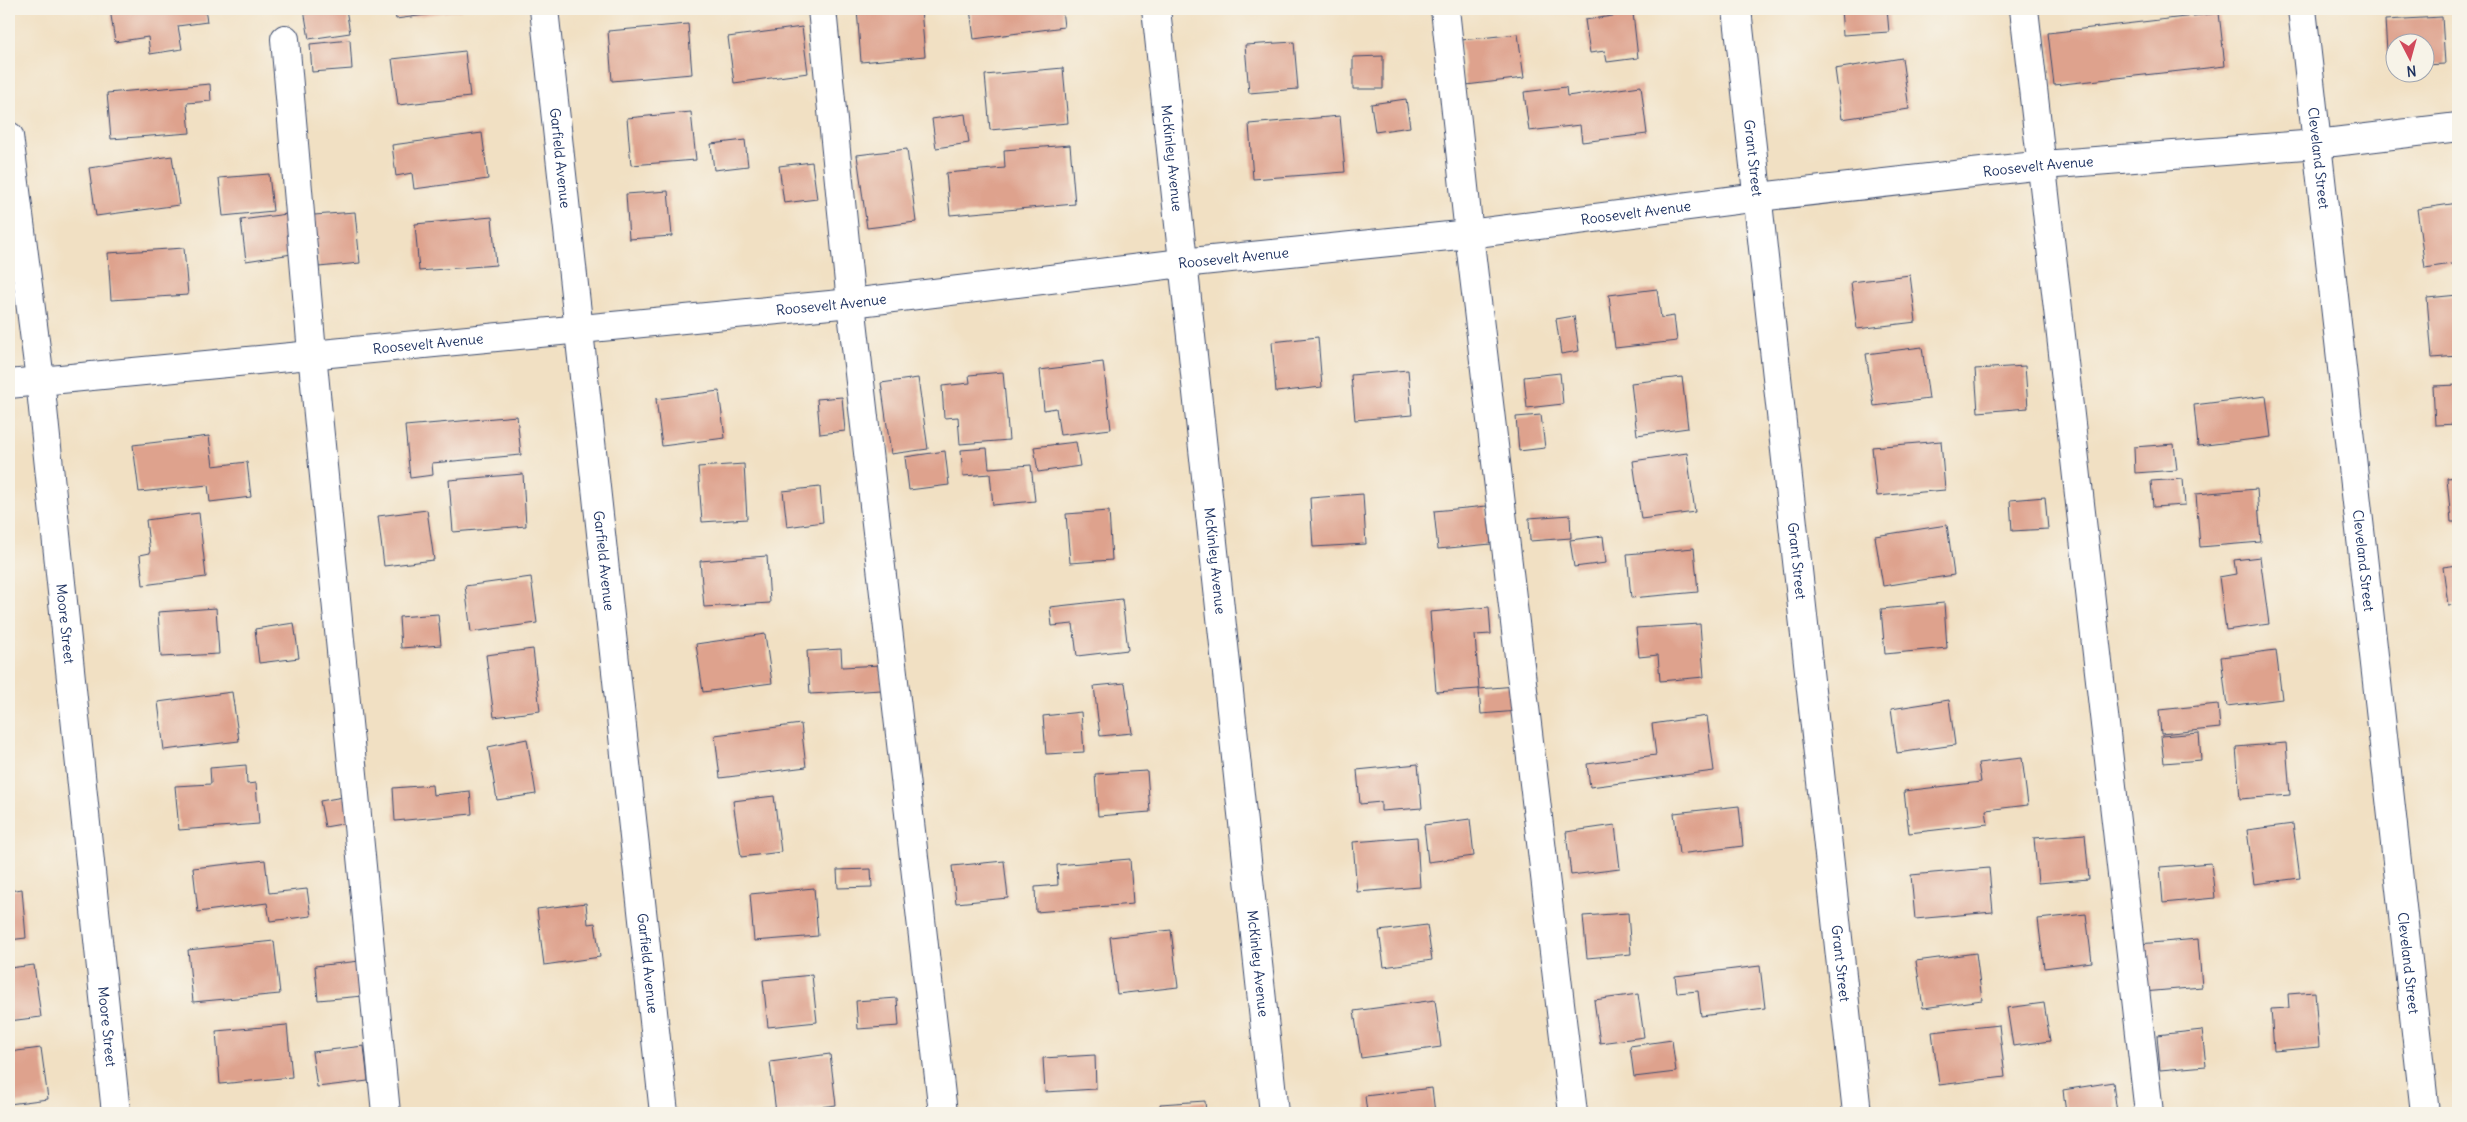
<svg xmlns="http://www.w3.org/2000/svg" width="2467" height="1122" font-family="Delius,sans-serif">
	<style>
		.building { fill: #dea28d }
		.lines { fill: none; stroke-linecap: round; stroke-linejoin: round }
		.minor-casing { stroke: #3b4a6d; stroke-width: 30 }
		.minor { stroke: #fff; stroke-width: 28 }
		.labels { text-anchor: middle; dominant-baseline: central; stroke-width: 4; stroke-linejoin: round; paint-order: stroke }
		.street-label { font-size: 14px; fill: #1b2f5e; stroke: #f7f3e8 }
	</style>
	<rect width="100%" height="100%" fill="#f7f3e8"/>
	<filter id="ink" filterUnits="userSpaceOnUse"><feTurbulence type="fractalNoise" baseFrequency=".02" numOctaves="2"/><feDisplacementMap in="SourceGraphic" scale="10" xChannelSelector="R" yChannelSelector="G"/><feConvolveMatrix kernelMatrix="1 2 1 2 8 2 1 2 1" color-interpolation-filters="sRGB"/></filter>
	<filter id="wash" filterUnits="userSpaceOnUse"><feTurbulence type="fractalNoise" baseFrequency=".0096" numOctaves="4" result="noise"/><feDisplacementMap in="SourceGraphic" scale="20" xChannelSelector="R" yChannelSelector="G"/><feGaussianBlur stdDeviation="1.12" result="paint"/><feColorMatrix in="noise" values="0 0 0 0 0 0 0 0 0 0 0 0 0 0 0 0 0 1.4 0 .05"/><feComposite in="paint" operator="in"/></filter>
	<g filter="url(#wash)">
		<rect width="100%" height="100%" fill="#f1e0c3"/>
		<g id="blocks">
			<path class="building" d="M110,9H205L207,22L178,26L182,49L150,54L148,37L115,42Z
				M313,9H346L350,33L309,39L304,10Z
				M394,9H462V10L396,19Z
				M857,9H921L925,56L861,62Z
				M970,9H1062L1064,27L974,39Z
				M1229,9H1276V10L1230,14Z
				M1841,9H1887L1889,32L1843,35Z
				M1633,13L1638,58L1607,62L1605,51L1590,53L1585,20Z
				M2219,13L2225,66L2054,85L2048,33Z
				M2442,17L2445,64L2424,65V42H2394V67H2388L2385,20Z
				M688,24L692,74L612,81L608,31Z
				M802,27L808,73L734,83L728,37Z
				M1518,34L1524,78L1466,85L1461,40Z
				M350,40L352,69L312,72L310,44Z
				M1294,42L1298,89L1249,93L1245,45Z
				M465,51L470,97L398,105L392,59Z
				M1383,56V89H1353V57Z
				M1902,58L1909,109L1842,119L1835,69Z
				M1063,68L1068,123L990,130L985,75Z
				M210,84L211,101L187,103L190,133L111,139L107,93Z
				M1641,86L1647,134L1582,142L1580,125L1529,131L1524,92L1566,87L1567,96Z
				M1406,99L1410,127L1375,132L1371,104Z
				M691,112L696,160L631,165L627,118Z
				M965,114L969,143L936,148L932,119Z
				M1340,116L1345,172L1253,179L1249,124Z
				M482,133L488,179L414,189L412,173L396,176L392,145Z
				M745,140L748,166L714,170L711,144Z
				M1070,145L1075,204L950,215L946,173L1005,168L1004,150Z
				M907,149L916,222L867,228L857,155Z
				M172,156L179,205L96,216L89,168Z
				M812,162L817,199L784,203L779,166Z
				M269,174L273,211L223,216L219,178Z
				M668,191L672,236L629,239L626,194Z
				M2458,203V263L2425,268L2417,209Z
				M355,212L360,263L319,267L314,215Z
				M287,214L292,254L246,261L241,220Z
				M492,217L496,265L419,271L415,224Z
				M184,248L188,295L111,300L108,253Z
				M1910,275L1916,322L1857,329L1851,282Z
				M1657,289L1661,318L1674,316L1677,341L1615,348L1609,295Z
				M2458,295V356L2432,358L2427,298Z
				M1574,316L1579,351L1561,354L1556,319Z
				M1318,337L1322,387L1276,392L1272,342Z
				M1922,347L1929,399L1874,406L1866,354Z
				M1103,362L1111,429L1060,435L1056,408L1044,410L1040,370Z
				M2025,366L2028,408L1978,412L1975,369Z
				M1408,370L1412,415L1355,420L1351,375Z
				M1003,372L1009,440L960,444L958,417L944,418L942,386L970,383L969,375Z
				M1560,373L1563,404L1527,408L1524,377Z
				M1682,377L1688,428L1637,435L1631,383Z
				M918,378L928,449L891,454L881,383Z
				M2458,385V424L2435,425L2433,386Z
				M719,391L725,438L662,446L656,399Z
				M2266,396L2271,437L2198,446L2194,405Z
				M842,397L845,431L820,434L817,399Z
				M1541,415L1545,448L1519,451L1516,417Z
				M517,416L521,455L432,463L433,475L410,478L405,426Z
				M209,436L213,466L247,462L251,497L210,502L208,485L139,492L133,445Z
				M1941,441L1945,490L1877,496L1872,447Z
				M1076,442L1080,466L1038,472L1034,447Z
				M2174,444L2177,470L2135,473L2134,447Z
				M987,448L989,468L1031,465L1035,501L993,505L990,474L963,476L961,450Z
				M945,451L949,485L909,490L905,457Z
				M1687,453L1695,512L1641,519L1633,461Z
				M744,464L747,519L702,522L698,467Z
				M523,474L526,526L453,532L449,480Z
				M2458,477V522H2451L2447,478Z
				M2183,479L2185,505L2153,507L2151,481Z
				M820,487L823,522L787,527L783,491Z
				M2257,489L2261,542L2200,547L2196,494Z
				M1363,494L1366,544L1313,547L1310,498Z
				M2045,497L2048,529L2012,531L2010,500Z
				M1487,506L1491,544L1438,549L1434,511Z
				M427,510L434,560L384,566L378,516Z
				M1109,511L1112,560L1070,563L1066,514Z
				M199,513L206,577L143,585L140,555L150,553L146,520Z
				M1570,515L1571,538L1530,541L1529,518Z
				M1947,525L1954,575L1883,586L1875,536Z
				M1603,536L1606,563L1574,567L1570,540Z
				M1694,548L1698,592L1631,598L1627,554Z
				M767,556L770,603L704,607L700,561Z
				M2260,557L2269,624L2226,630L2219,577L2236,574L2234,560Z
				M2458,565V604L2448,605L2443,567Z
				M531,577L537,623L471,632L465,586Z
				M1122,599L1128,650L1077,656L1073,624L1052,626L1050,607Z
				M1944,603L1947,648L1885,654L1881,609Z
				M1489,607L1491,634L1475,635L1479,689L1436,692L1430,612Z
				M216,608L219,654L161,657L158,612Z
				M438,614L441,645L401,648L399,617Z
				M294,623L299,658L259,663L255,629Z
				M1700,624L1704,677L1660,681L1658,655L1639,657L1636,628Z
				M765,634L772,683L703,692L696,644Z
				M533,649L540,711L494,717L486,655Z
				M841,649L842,667L881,665L882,690L810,694L807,651Z
				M2276,650L2282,699L2227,706L2221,657Z
				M1125,683L1132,733L1100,736L1094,686Z
				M1516,686L1518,711L1481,714L1479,689Z
				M232,692L239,741L164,750L158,702Z
				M1949,700L1955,745L1897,753L1891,709Z
				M2218,704L2220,728L2161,734L2159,710Z
				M1081,712L1084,752L1046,754L1043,716Z
				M1707,716L1714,771L1590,787L1587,764L1656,755L1652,724Z
				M801,724L806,767L720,778L715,735Z
				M2199,733L2201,760L2164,763L2161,736Z
				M527,739L536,794L497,800L488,747Z
				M2286,743L2290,795L2240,799L2236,747Z
				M2022,758L2028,805L1986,810L1988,824L1909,833L1904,791L1981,782L1978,763Z
				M1418,764L1422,808L1381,811V802L1360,804L1357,770Z
				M246,765L247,784L256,783L259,824L179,830L175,786L211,784L210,768Z
				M1147,771L1150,812L1098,816L1095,774Z
				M432,785L433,795L470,791L472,814L395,821L393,788Z
				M349,796L353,822L325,827L320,801Z
				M774,796L781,852L741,857L733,801Z
				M1739,806L1743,846L1679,854L1674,813Z
				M1470,819L1474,856L1428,862L1424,825Z
				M2293,824L2300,878L2254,884L2247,830Z
				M1615,825L1620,869L1571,875L1566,832Z
				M2085,834L2089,879L2038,883L2034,838Z
				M1417,837L1420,887L1357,892L1353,842Z
				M1130,859L1133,904L1036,912L1035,887L1058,885L1057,865Z
				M265,860L269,893L307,889L311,916L270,921L267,903L198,912L193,868Z
				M1004,861L1008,898L956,903L952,866Z
				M2211,863L2215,898L2163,903L2160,867Z
				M1989,868L1993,912L1915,919L1911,875Z
				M871,869L872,887L838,888L837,870Z
				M814,888L818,936L754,941L750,894Z
				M22,889L26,938L9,940V891Z
				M586,903L588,924L595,923L600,957L544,965L537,909Z
				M1628,913L1631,954L1587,958L1583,916Z
				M2086,914L2092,962L2044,968L2038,919Z
				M1427,925L1432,960L1384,967L1379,931Z
				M1171,930L1178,987L1117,994L1110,937Z
				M2198,939L2202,987L2143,992L2139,944Z
				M274,941L280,994L193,1002L188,950Z
				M1976,953L1982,1000L1923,1008L1916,961Z
				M360,961L363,996L318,1000L315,966Z
				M34,965L41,1017L9,1021V968Z
				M1760,966L1765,1008L1701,1016L1698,991L1677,993L1675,976Z
				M812,975L817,1022L768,1027L763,980Z
				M2315,992L2319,1047L2274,1051L2271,1009L2289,1008L2288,994Z
				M1638,994L1644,1037L1600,1043L1594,1000Z
				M897,998L899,1026L858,1029L856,1001Z
				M1435,1000L1441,1047L1361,1058L1354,1011Z
				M2044,1003L2050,1041L2013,1046L2007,1008Z
				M287,1025L292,1077L220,1084L216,1031Z
				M1999,1025L2005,1077L1939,1085L1932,1032Z
				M2202,1030L2206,1066L2160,1070L2157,1035Z
				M1672,1040L1676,1072L1634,1077L1630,1046Z
				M364,1046L368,1081L317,1087L312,1052Z
				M41,1048L48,1099L9,1104V1052Z
				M830,1054L836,1105L776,1113L770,1062Z
				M1095,1055L1096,1089L1045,1092L1043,1058Z
				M2113,1082L2117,1113H2066L2063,1090Z
				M1432,1088L1435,1113H1367L1365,1096Z
				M1205,1101L1206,1113H1161L1160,1104Z"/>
		</g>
	</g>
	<g filter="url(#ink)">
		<use href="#blocks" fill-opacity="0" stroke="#3b4a6d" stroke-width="1"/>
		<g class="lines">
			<defs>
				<g id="minor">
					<path id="s1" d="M544,9L664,1113"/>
					<path d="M822,9L851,303L943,1113"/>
					<path id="s2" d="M1156,9L1274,1113"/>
					<path d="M1445,9L1469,234L1573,1113"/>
					<path id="s3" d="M1737,9L1857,1113"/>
					<path d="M2024,9L2149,1113"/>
					<path id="s4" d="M2302,9L2425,1113"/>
					<path d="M285,39L312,353L386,1113"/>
					<path id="s5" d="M9,136L40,380L116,1113"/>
					<path id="s6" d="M9,384L851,303L1182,263L1469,234L1759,197L2043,165L2317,144L2458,127"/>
				</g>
			</defs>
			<use href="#minor" class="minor-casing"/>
			<use href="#minor" class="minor"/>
		</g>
	</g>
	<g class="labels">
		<g class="street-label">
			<text stroke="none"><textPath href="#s1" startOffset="150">Garfield Avenue</textPath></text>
			<text stroke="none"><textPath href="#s2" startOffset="150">McKinley Avenue</textPath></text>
			<text stroke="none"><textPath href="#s3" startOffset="150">Grant Street</textPath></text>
			<text stroke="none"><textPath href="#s4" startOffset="150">Cleveland Street</textPath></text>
			<text stroke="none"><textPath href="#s6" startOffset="2041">Roosevelt Avenue</textPath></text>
			<text stroke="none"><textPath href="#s6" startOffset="1636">Roosevelt Avenue</textPath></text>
			<text stroke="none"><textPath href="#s6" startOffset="1231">Roosevelt Avenue</textPath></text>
			<text stroke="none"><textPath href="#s6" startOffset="826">Roosevelt Avenue</textPath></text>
			<text stroke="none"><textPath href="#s6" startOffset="421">Roosevelt Avenue</textPath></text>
			<text stroke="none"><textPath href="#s1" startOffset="555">Garfield Avenue</textPath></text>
			<text stroke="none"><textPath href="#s2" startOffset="555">McKinley Avenue</textPath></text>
			<text stroke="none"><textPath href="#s3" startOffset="555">Grant Street</textPath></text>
			<text stroke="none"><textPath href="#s4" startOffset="555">Cleveland Street</textPath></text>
			<text stroke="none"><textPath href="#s5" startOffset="491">Moore Street</textPath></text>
			<text stroke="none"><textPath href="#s4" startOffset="960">Cleveland Street</textPath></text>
			<text stroke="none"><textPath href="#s1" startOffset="960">Garfield Avenue</textPath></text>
			<text stroke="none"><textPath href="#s2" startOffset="960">McKinley Avenue</textPath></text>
			<text stroke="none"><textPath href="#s3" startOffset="960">Grant Street</textPath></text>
			<text stroke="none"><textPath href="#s5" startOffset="896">Moore Street</textPath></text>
		</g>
	</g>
	<rect width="2467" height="1122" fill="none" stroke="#f7f3e8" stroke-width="30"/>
	<g transform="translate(2410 58) rotate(174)"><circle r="24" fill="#f7f3e8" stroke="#9fa5b1"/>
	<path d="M0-4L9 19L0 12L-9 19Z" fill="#d1495b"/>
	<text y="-8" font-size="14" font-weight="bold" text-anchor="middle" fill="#1b2f5e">N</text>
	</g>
</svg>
